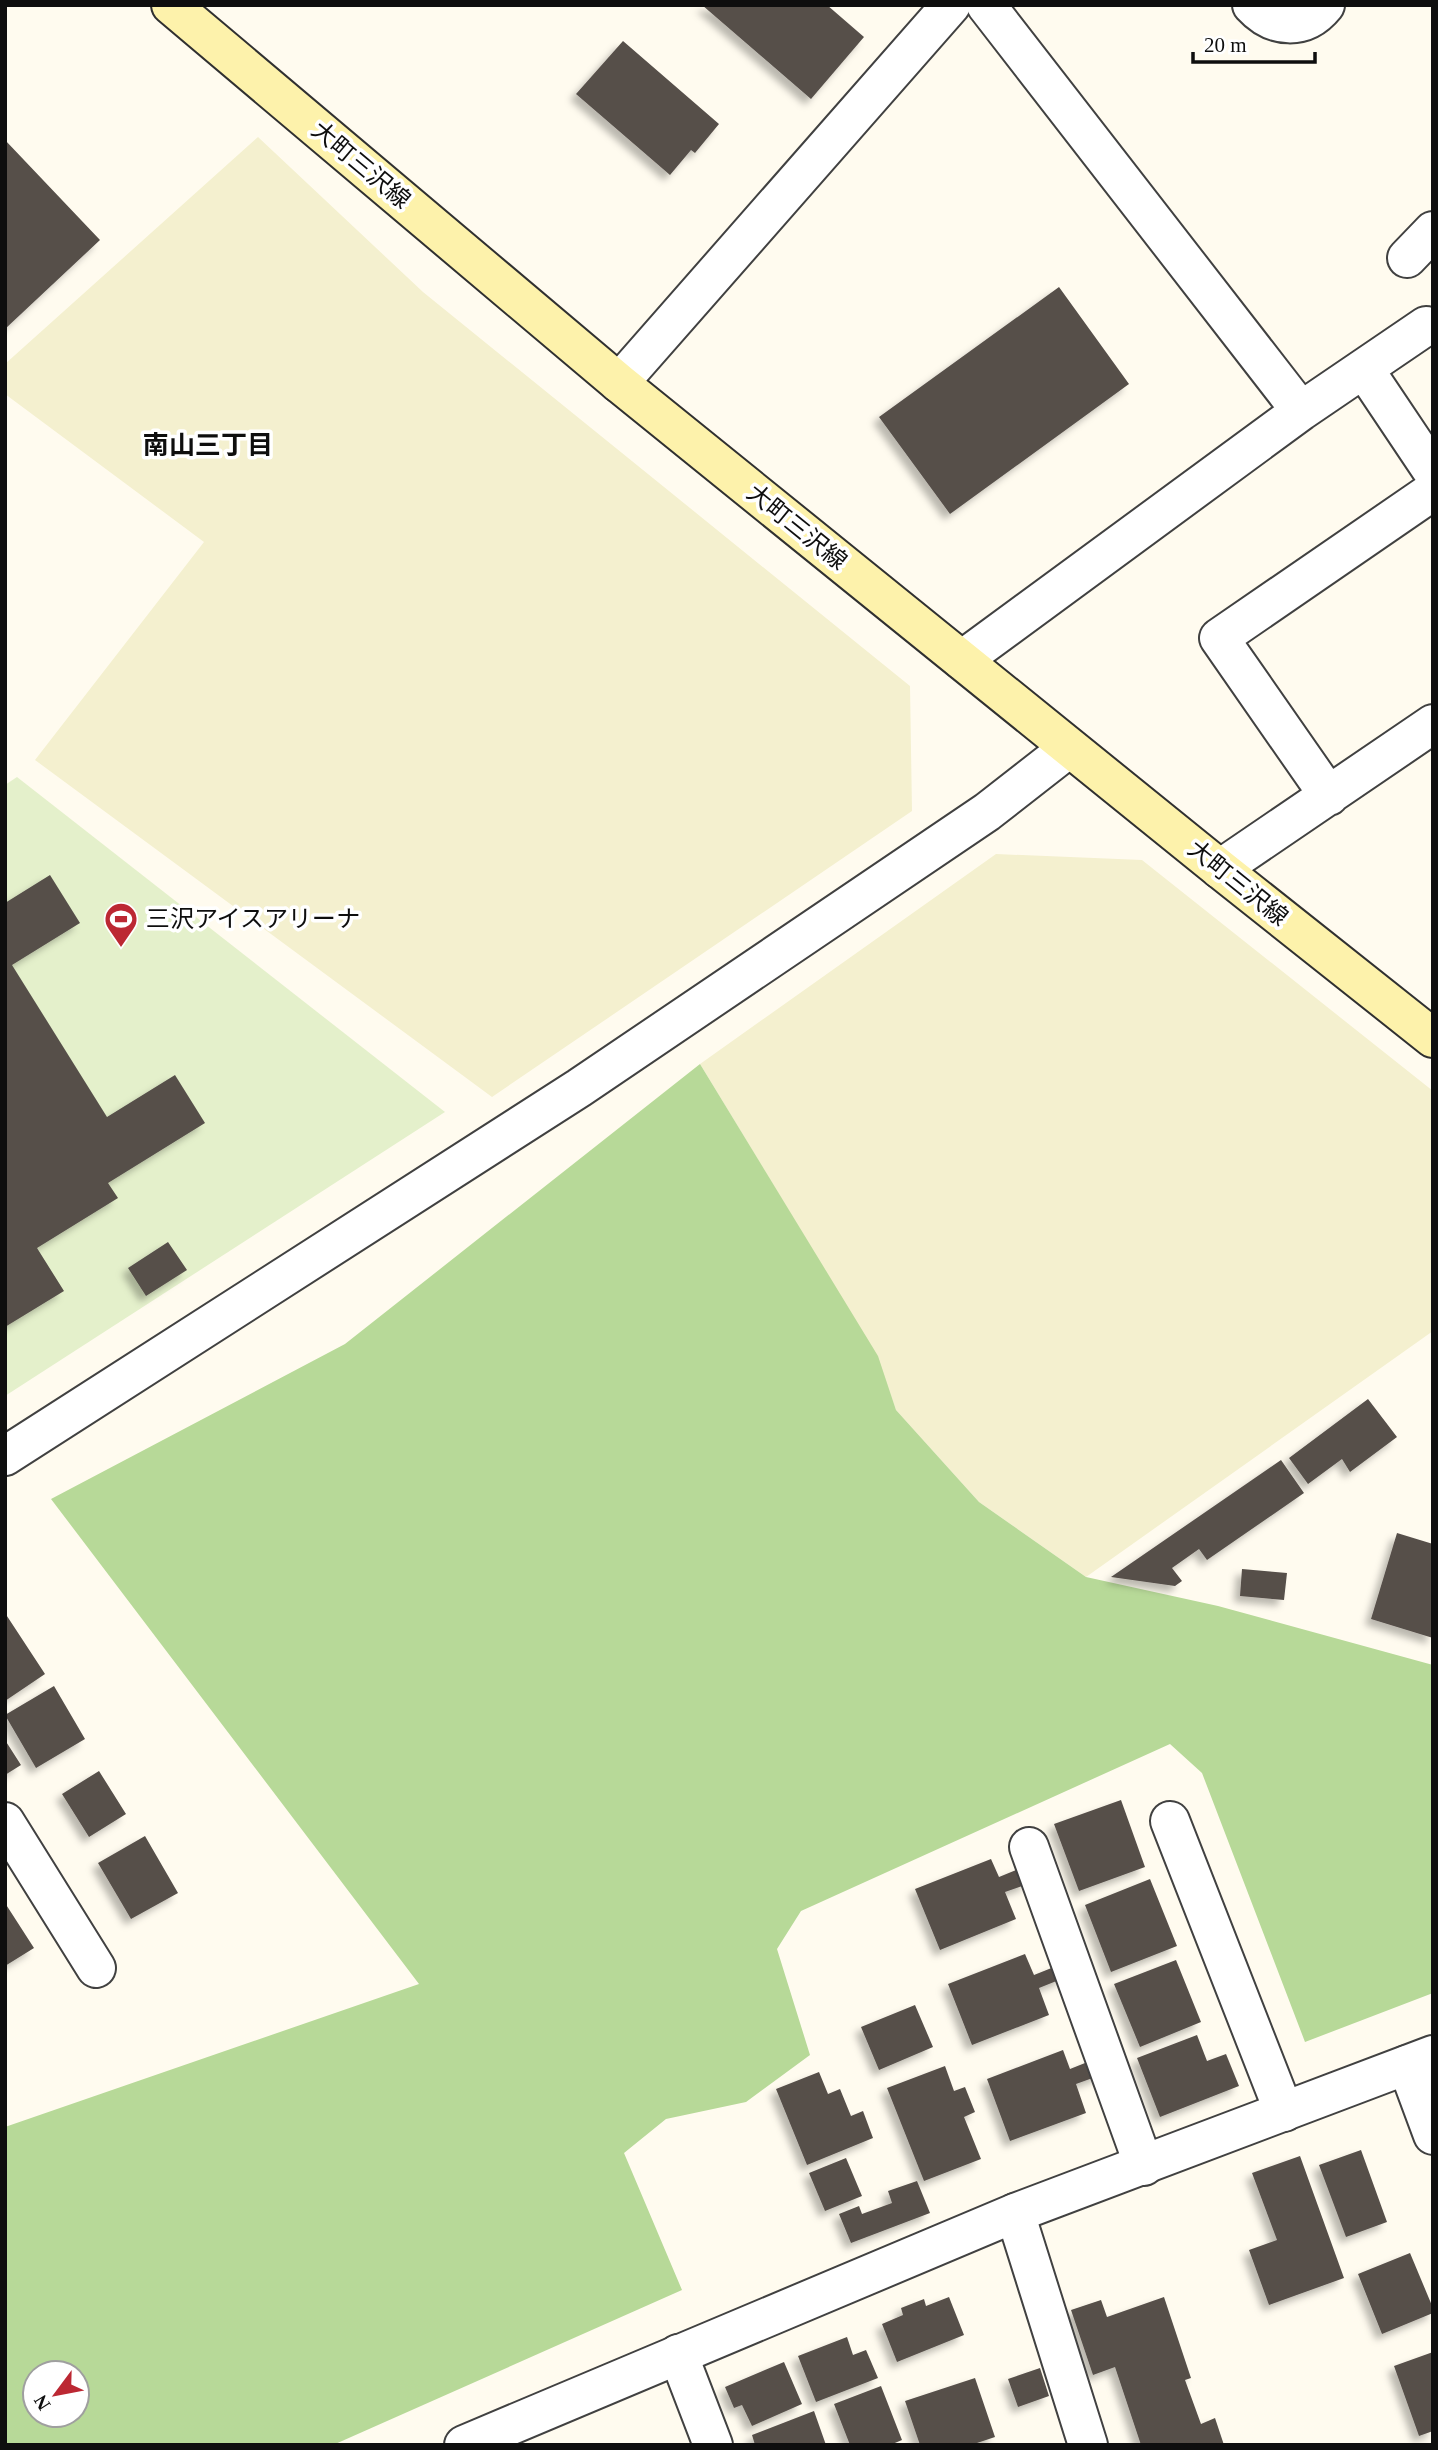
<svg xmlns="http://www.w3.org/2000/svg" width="1438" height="2450" font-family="'Times New Roman','Noto Sans JP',serif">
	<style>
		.farmland { fill: #f4f0cf }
		.forest { fill: #b7d998; fill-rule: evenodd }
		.pitch { fill: #e4f0cb }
		.building { fill: #564f4a; filter: url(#shadow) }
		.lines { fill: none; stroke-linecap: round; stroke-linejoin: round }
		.minor-casing { stroke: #414141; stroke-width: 42 }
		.tertiary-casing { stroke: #414141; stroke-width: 42 }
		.secondary-casing { stroke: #303030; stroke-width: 42 }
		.minor { stroke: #fff; stroke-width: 38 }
		.tertiary { stroke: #fff; stroke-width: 38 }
		.secondary { stroke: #fdf2ab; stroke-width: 38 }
		.labels { text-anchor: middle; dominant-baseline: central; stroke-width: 7; stroke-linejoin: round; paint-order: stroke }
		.street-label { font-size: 24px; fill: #0e0e0e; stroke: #fff }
		.poi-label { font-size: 24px; fill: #0e0e0e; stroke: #fff; text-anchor: start }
		.neighbourhood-label { font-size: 26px; font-weight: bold; fill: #0e0e0e; stroke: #fff }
	</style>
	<defs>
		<filter id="shadow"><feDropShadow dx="-6" dy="6" stdDeviation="3.5" flood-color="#0004"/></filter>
	</defs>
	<rect width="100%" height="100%" fill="#fffbef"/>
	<path class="farmland" d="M258,137L423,292L910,686L912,811L492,1097L35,760L204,542L5,394V364Z
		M996,854L1142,860L1433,1091V1331L1086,1577L979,1502L896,1410L877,1356L700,1064Z"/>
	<path class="forest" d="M700,1064L878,1356L896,1410L979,1502L1086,1577L1218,1606L1433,1665V1993L1305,2042L1202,1773L1170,1744L801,1911L777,1949L810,2055L746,2102L666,2119L624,2153L682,2290L333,2445H5V2127L419,1984L51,1499L345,1344ZM35,2373H77V2415H35Z"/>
	<path class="pitch" d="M17,777L445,1112L5,1396V785Z"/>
	<path class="building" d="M702,5H827L864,37L811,99Z
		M623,41L719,124L695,153L691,150L670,175L576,94Z
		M5,140L100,240L5,329Z
		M1059,287L1129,384L950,514L879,417Z
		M50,875L80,923L12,965L107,1117L175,1075L205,1123L108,1183L118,1198L37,1248L64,1291L5,1327V903Z
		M168,1242L187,1270L146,1296L128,1268Z
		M1368,1399L1397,1437L1350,1472L1342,1459L1308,1484L1289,1458Z
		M1281,1460L1304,1493L1207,1560L1199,1549L1172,1568L1182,1581L1175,1586L1111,1577Z
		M1397,1533L1433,1544V1638L1371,1619Z
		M1242,1569L1287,1573L1284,1600L1240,1596Z
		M5,1613L45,1674L5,1701Z
		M54,1686L85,1739L36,1768L5,1715Z
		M5,1740L21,1765L5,1775Z
		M99,1771L126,1814L89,1837L62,1794Z
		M1121,1800L1145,1867L1079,1891L1054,1824Z
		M145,1836L178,1893L131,1919L98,1863Z
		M991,1859L999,1877L1021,1868L1028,1884L1005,1892L1016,1919L940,1950L915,1889Z
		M1150,1879L1177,1946L1111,1972L1085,1905Z
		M5,1903L34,1948L5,1966Z
		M1025,1954L1034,1975L1059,1965L1064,1978L1039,1988L1049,2015L972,2045L948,1984Z
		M1176,1960L1201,2022L1140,2047L1114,1984Z
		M915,2005L933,2047L879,2070L861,2027Z
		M1197,2035L1207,2061L1226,2054L1239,2086L1160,2117L1137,2058Z
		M1063,2050L1070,2069L1095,2059L1101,2075L1076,2084L1086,2113L1010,2141L987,2079Z
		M945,2066L954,2091L965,2087L975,2112L964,2117L981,2159L924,2181L887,2088Z
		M819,2072L828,2094L840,2089L851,2116L863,2111L873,2138L807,2165L776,2089Z
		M1361,2150L1387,2222L1346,2237L1319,2165Z
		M1300,2156L1344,2278L1269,2305L1249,2250L1277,2240L1252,2173Z
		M846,2158L862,2196L825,2211L809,2173Z
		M917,2181L930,2213L851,2243L839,2214L859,2206L862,2214L892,2203L888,2191Z
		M1410,2253L1433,2308V2313L1382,2334L1358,2274Z
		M949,2297L964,2335L897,2362L882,2324L903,2315L901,2308L924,2299L926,2306Z
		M1164,2297L1191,2378L1185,2380L1201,2424L1215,2418L1224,2445H1141L1115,2367L1093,2375L1071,2310L1101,2300L1107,2317Z
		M847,2337L853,2355L866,2350L878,2378L816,2402L798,2356Z
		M1433,2352V2431L1419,2436L1394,2366Z
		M784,2362L802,2404L752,2426L742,2405L734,2408L725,2387Z
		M1040,2368L1049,2396L1018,2407L1008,2379Z
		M975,2378L995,2437L971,2445H920L905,2401Z
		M881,2386L902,2440L890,2445H850L834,2404Z
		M814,2411L826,2445H755L752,2435Z"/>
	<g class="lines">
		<defs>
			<path id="minor" d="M986,5L1301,411
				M1252,5C1273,28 1304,31 1325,5
				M1407,258L1433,231
				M1364,369L1433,472
				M962,660L1301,411L1426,326
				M1329,796L1219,638L1433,491
				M1220,869L1433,724
				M1170,1821L1284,2112
				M5,1822L96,1968
				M1029,1847L1144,2166
				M1407,2065L1433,2135
				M1015,2213L1088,2445
				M678,2354L713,2445"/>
			<path id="tertiary" d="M619,383L951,5
				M5,1456L579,1088L987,812L1069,748
				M464,2445L1015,2213L1433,2055"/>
			<path id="secondary" d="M171,5L619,383L1220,869L1433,1038"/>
		</defs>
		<use href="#minor" class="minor-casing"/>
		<use href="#tertiary" class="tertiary-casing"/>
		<use href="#secondary" class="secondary-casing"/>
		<use href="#minor" class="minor"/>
		<use href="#tertiary" class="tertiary"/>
		<use href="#secondary" class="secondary"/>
	</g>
	<defs>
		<symbol id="stadium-pin" viewBox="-11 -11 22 30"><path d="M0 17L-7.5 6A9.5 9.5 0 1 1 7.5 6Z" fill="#bc2833" stroke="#fff"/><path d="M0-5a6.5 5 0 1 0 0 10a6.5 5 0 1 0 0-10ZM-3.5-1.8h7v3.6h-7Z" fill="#fff"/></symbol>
	</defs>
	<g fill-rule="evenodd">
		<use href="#stadium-pin" x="102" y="900" width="38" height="52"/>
	</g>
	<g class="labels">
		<g class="street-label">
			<text transform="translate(361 165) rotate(40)">大町三沢線</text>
			<text transform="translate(797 527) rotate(39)">大町三沢線</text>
			<text transform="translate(1238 883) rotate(39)">大町三沢線</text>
		</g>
		<g class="poi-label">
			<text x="146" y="919">三沢アイスアリーナ</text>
		</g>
		<g class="neighbourhood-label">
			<text x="208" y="445">南山三丁目</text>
		</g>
	</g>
	<rect width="1438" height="2450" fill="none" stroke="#0e0e0e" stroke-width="14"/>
	<g transform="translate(56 2394) rotate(238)"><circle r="33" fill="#ffffff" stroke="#9f9f9f" stroke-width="2"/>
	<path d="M0-5L12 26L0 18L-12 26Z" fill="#bc2833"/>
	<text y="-10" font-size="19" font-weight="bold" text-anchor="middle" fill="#0e0e0e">N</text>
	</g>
	<path d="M1193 52v10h122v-10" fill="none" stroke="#0e0e0e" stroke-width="3.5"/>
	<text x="1204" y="52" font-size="21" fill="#0e0e0e" stroke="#ffffff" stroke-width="5" paint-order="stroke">20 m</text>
</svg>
